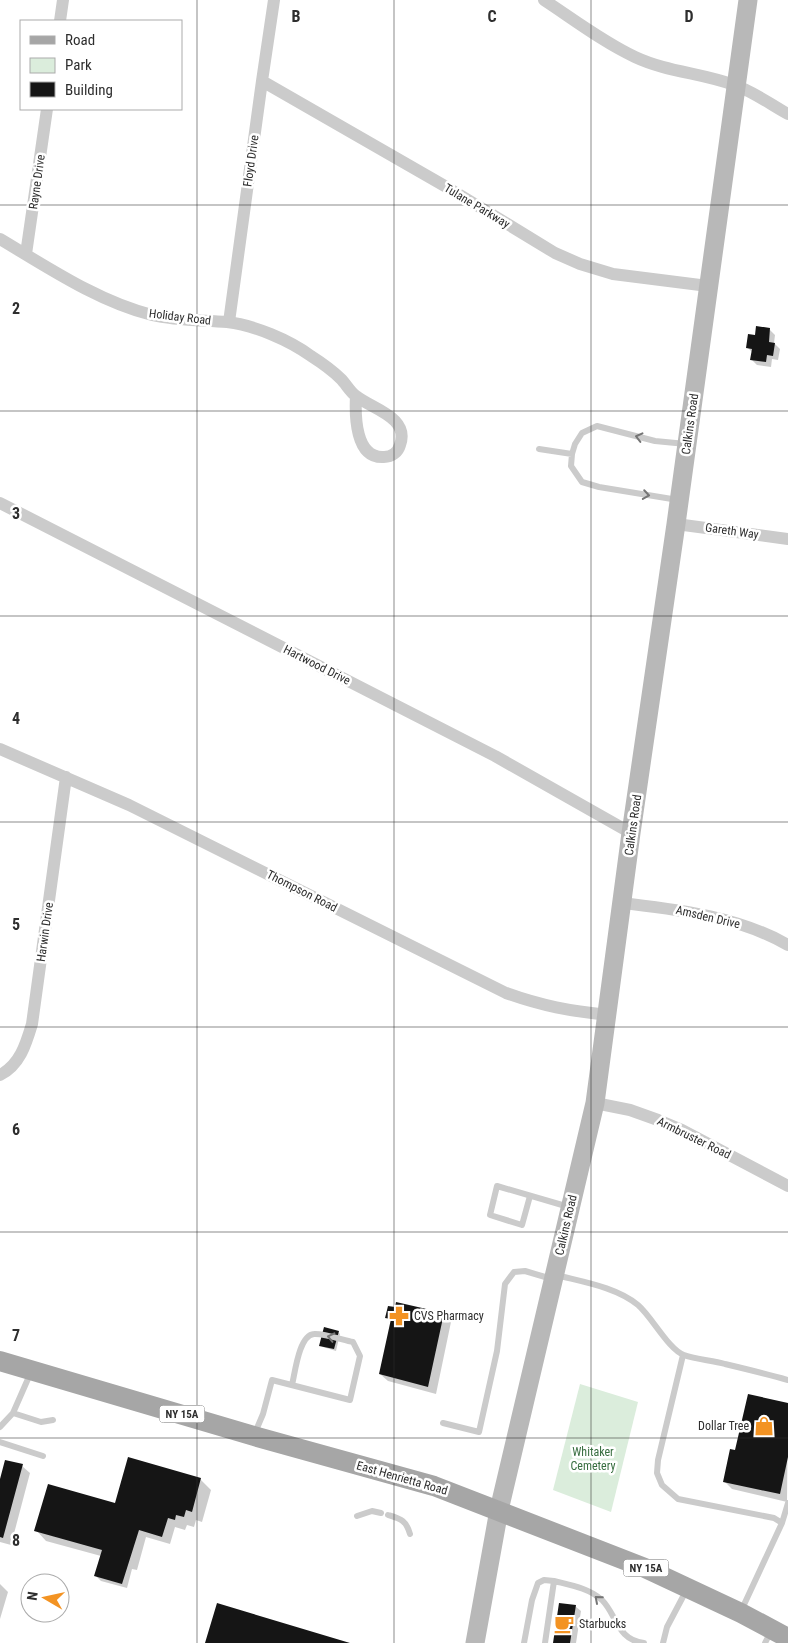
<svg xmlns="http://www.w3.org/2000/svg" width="788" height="1643" font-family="'Roboto Condensed',sans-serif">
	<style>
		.green { fill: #dbeddc }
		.shadow { fill: #0003 }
		.building { fill: #151515 }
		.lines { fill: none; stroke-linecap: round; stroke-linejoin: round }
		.lane { stroke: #cbcbcb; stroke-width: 6 }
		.street { stroke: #cbcbcb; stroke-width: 12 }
		.secondary { stroke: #b8b8b8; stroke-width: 19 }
		.primary { stroke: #a6a6a6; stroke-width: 20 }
		.oneway { stroke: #757575 }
		.grid { fill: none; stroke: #2e2e2e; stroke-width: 1; stroke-opacity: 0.55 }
		.labels { text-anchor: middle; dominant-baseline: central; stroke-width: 5; stroke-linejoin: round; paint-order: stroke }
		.shield { fill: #fff; stroke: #6d6d6d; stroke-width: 1 }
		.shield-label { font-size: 11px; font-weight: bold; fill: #2e2e2e }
		.street-label { font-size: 12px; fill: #2e2e2e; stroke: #fff }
		.poi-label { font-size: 12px; fill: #2e2e2e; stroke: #fff; text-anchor: start }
		.park-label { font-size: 12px; fill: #386e40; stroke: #fff }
		.grid-label { font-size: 16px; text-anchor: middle; font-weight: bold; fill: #2e2e2e; stroke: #fff; stroke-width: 5; stroke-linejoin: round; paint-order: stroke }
	</style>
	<rect width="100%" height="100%" fill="#fff"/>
	<path class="green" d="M580,1384L638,1402L611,1512L553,1490Z"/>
	<path class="shadow" d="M770,330L775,335L774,343L780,349L778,360L772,359L771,367L757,365L752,360L753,353L747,347L756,337Z
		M443,1314L451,1322L436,1394L388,1381L380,1374L392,1322L387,1317Z
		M338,1332L340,1334L336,1351L323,1347L321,1345Z
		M788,1404L787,1502L732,1489L724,1481L736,1452Z
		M22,1466L30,1473L11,1545L0,1542V1484Z
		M200,1479L211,1490L202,1522L196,1520L194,1527L187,1525L185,1530L175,1527L170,1544L146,1537L137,1570L132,1569L127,1588L101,1581L96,1576L101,1556L46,1541L36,1530Z
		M0,1584L8,1592L0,1619Z
		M575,1606L581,1611L576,1643H554Z"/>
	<path class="building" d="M756,326L770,328L769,342L775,343L773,356L767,355L766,362L750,360L752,349L746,348L748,334L755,335Z
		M396,1302L444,1313L428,1387L379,1374L391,1319L385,1318L388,1306L395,1307Z
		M324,1327L339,1331L334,1349L319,1346Z
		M748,1394L788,1403V1457L780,1494L723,1482L730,1449L735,1450Z
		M128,1457L201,1478L192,1512L186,1510L184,1517L176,1515L175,1520L168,1518L162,1537L139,1530L122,1584L94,1576L102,1550L34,1531L48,1484L115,1503Z
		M5,1460L23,1464L3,1538L0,1537V1479Z
		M217,1603L350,1643H205Z
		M559,1603L576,1605L570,1643H553Z"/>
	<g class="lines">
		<path class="lane" d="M539,449L572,454
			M678,500L599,487L582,482L571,466L572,454L575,444L582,433L597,426L655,441L686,444
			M530,1196L522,1225L490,1215L497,1186L569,1207
			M556,1275C583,1282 616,1287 638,1305C652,1317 669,1350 684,1355C697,1360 712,1360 725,1364C746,1369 767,1374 788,1380
			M683,1355L658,1460L657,1473L662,1485L678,1499L774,1518L782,1523L742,1609
			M13,1413L41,1422L53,1420
			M443,1423L479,1432L497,1351L505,1284L514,1272L525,1271L552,1279
			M0,1427L13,1413L31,1372
			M254,1435L263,1414L272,1380L350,1400L360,1356L353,1342C343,1340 323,1333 314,1334C299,1335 295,1373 292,1385
			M0,1442L43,1456
			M388,1515C401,1519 406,1520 410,1534
			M357,1516L372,1511L381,1513
			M782,1523L788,1503
			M524,1643L532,1600L538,1583L544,1580L554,1581
			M545,1643L554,1581C570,1585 589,1588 602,1600C617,1615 617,1640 644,1643
			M663,1643L667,1627L686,1591
			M765,1643L771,1631"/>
		<path class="street" d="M544,0C573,19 603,42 635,57C667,72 701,73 734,85C753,91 771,105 788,114
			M60,21L63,0
			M262,81L450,189L555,253L580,264L613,274L708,286
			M0,239C47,267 99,302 152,315C177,321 202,320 227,322C254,325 289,340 311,356C322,363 332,370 341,379C346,384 350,392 356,396C372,409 410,417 400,445C398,452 392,457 384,457C355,459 355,415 356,396
			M26,254L47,109
			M229,322L262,81L274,0
			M0,503L495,756L631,833
			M676,524L788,539
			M0,749L129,805L506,993C542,1006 570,1011 608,1015
			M623,903C680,910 737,916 788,945
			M0,1075C20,1065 26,1044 32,1024L66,777
			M595,1103L630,1110L658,1120L682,1130L788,1186"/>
		<path class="secondary" d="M475,1643L499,1510L595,1103L631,833L676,524L748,0"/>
		<path class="primary" d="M0,1361L254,1436L434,1486L645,1568L741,1613L788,1638"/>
	</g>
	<defs><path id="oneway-chevron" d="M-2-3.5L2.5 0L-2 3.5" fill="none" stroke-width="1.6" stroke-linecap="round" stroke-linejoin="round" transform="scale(1.25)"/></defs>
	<g class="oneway">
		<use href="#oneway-chevron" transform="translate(639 437) rotate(-166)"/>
		<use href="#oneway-chevron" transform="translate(646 495) rotate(9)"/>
		<use href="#oneway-chevron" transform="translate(331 1337) rotate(-167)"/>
		<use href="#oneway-chevron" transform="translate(598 1599) rotate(-139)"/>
	</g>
	<path class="grid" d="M197,0V1643M394,0V1643M591,0V1643M0,205H788M0,411H788M0,616H788M0,822H788M0,1027H788M0,1232H788M0,1438H788"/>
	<defs>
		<symbol id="pharmacy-bare" viewBox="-9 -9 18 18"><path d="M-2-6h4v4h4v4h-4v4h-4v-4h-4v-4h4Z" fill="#f39323" stroke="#fff" stroke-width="2.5" paint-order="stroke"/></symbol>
		<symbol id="shop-bare" viewBox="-9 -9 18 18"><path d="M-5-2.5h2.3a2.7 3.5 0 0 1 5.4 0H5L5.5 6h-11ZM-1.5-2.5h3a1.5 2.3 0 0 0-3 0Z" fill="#f39323" stroke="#fff" stroke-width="2.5" paint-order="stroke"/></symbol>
		<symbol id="cafe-bare" viewBox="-9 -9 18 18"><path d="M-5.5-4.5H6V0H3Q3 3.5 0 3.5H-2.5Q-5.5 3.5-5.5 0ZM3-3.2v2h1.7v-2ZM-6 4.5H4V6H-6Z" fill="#f39323" stroke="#fff" stroke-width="2.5" paint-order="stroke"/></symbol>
	</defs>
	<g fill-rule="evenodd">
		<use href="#pharmacy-bare" x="385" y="1302" width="28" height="28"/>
		<use href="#shop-bare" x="750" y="1412" width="28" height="28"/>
		<use href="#cafe-bare" x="550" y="1610" width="28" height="28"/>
	</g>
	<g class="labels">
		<g class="shield">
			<rect x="159.5" y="1405.5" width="45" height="17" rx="4"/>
			<rect x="623.5" y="1559.5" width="45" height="17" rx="4"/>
		</g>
		<g class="shield-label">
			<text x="182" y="1414">NY 15A</text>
			<text x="646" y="1568">NY 15A</text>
		</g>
		<g class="street-label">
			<text transform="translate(251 161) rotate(-82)">Floyd Drive</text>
			<text transform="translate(37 182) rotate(-82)">Rayne Drive</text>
			<text transform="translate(477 206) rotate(31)">Tulane Parkway</text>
			<text transform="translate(180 317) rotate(7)">Holiday Road</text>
			<text transform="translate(690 424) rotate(-82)">Calkins Road</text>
			<text transform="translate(732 531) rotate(8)">Gareth Way</text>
			<text transform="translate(317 665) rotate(27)">Hartwood Drive</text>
			<text transform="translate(633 825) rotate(-82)">Calkins Road</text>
			<text transform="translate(302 891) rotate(27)">Thompson Road</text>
			<text transform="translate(708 917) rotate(13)">Amsden Drive</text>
			<text transform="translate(45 932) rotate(-82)">Harwin Drive</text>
			<text transform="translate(694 1138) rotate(26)">Armbruster Road</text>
			<text transform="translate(566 1225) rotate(-77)">Calkins Road</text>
			<text transform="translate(402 1478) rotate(16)">East Henrietta Road</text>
		</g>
		<g class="poi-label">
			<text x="414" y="1316">CVS Pharmacy</text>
			<text x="749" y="1426" text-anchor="end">Dollar Tree</text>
			<text x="579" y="1624">Starbucks</text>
		</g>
		<g class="park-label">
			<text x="593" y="1452">Whitaker<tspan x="593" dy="14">Cemetery</tspan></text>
		</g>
	</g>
	<g class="grid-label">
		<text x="296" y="22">B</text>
		<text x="492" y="22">C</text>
		<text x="689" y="22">D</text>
		<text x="16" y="314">2</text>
		<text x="16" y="519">3</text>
		<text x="16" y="724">4</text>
		<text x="16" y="930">5</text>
		<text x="16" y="1135">6</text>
		<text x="16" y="1341">7</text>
		<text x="16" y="1546">8</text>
	</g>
	<rect x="20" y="20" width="162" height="90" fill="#ffffff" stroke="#ababab"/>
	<rect x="30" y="36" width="25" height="8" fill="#a6a6a6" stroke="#ababab"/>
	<text x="65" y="45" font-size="15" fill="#2e2e2e">Road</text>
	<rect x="30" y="58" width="25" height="15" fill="#dbeddc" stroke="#ababab"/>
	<text x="65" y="70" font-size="15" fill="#2e2e2e">Park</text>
	<rect x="30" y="82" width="25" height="15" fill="#151515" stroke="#ababab"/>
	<text x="65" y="95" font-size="15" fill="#2e2e2e">Building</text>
	<g transform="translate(45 1598) rotate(279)"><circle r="24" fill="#ffffff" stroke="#ababab"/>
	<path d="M0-4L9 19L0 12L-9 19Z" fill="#f39323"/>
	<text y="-8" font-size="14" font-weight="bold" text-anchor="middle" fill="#2e2e2e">N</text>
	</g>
</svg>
